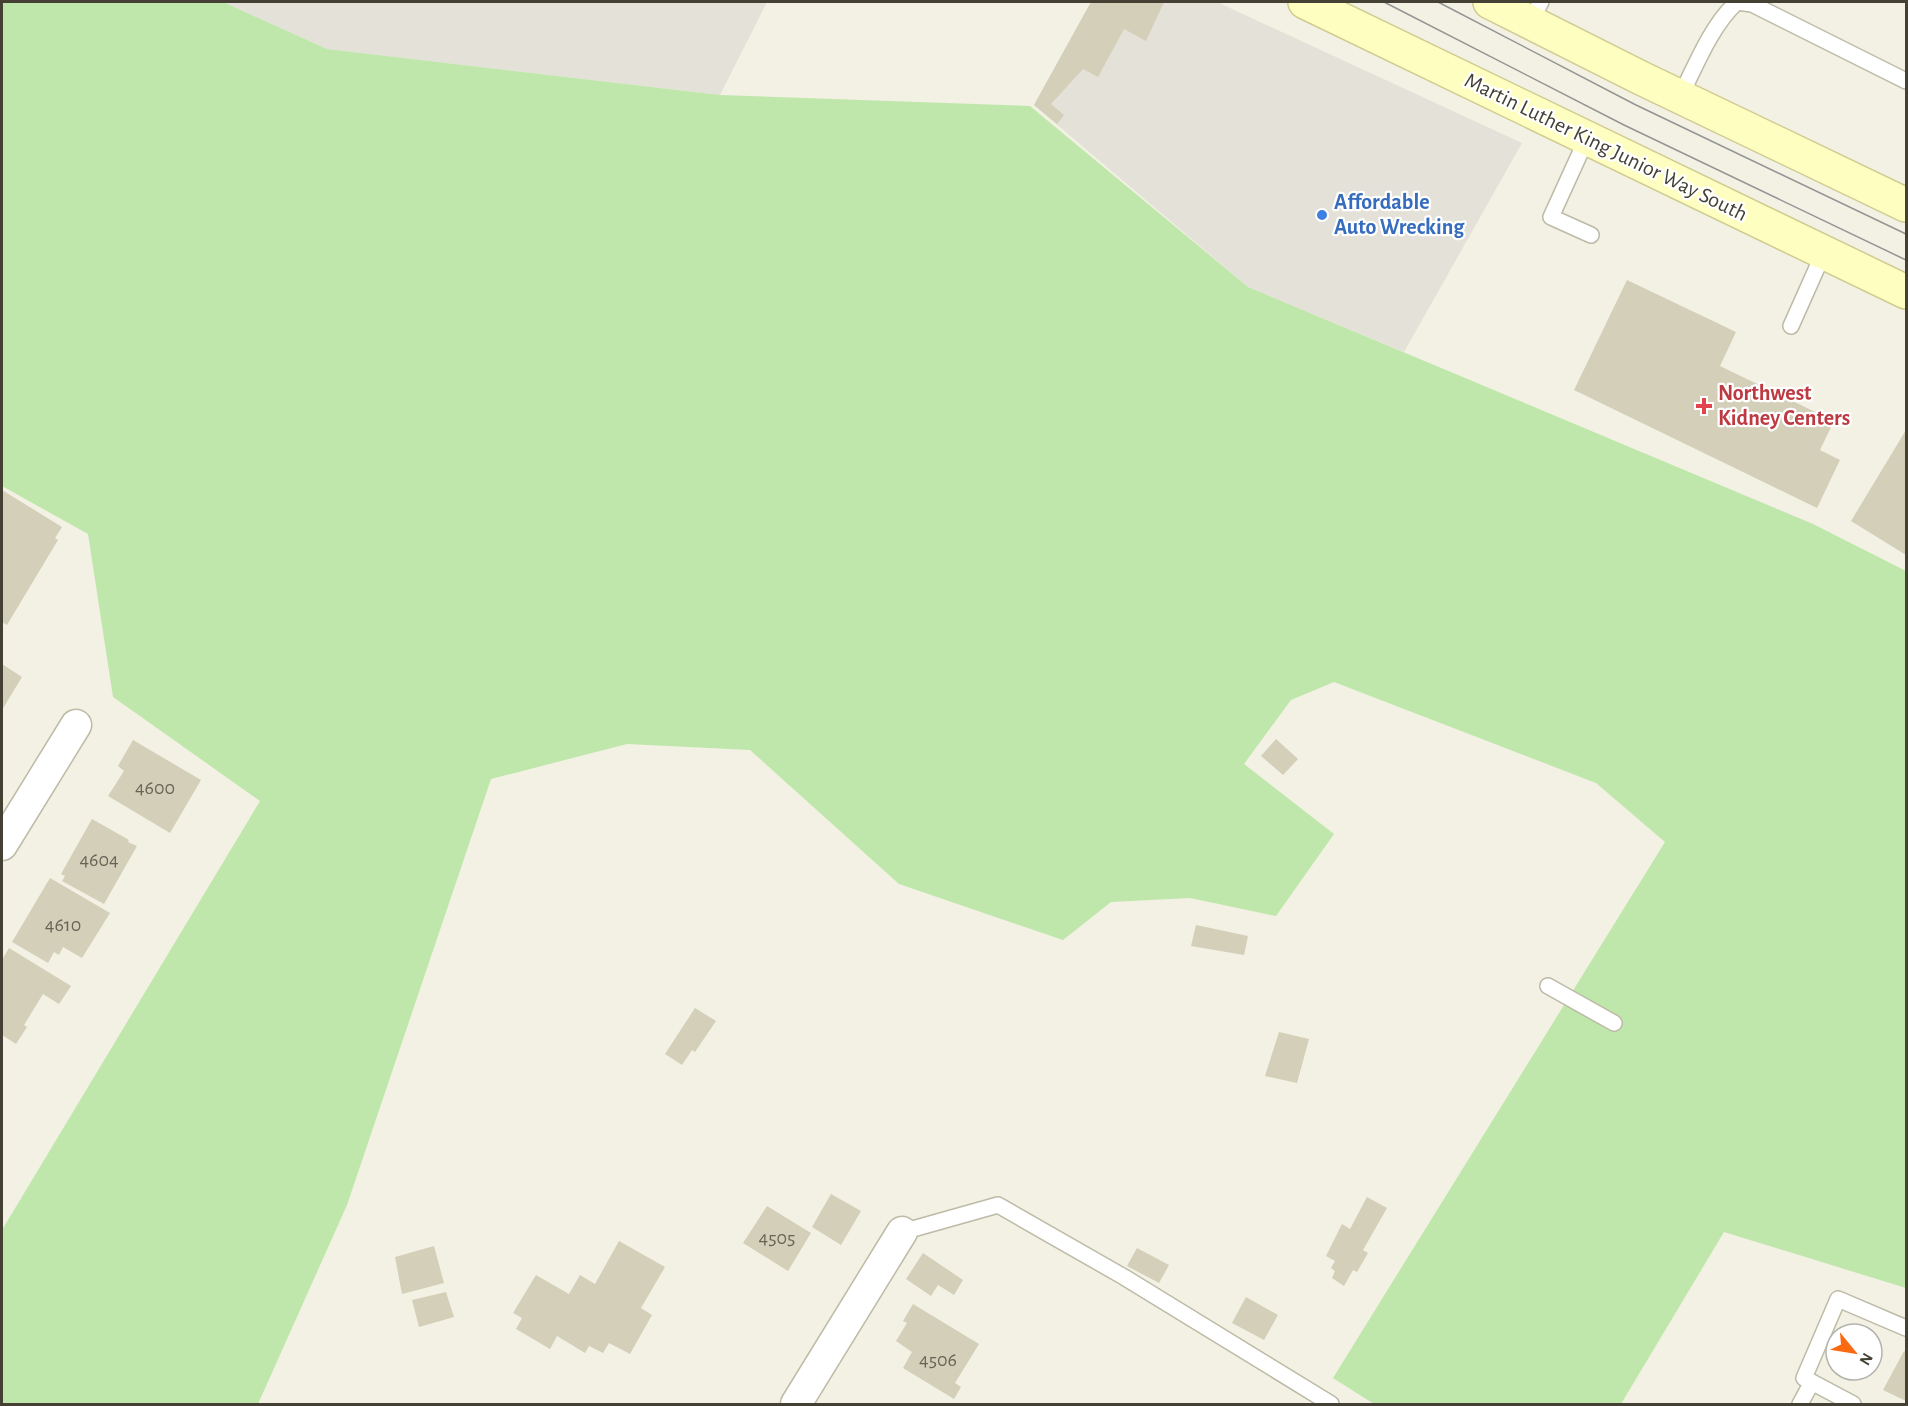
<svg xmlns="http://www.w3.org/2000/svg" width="1908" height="1406" font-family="'Alegreya Sans',sans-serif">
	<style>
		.industrial { fill: #e4e1d9 }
		.green { fill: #bfe7ab }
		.building { fill: #d3cfb9 }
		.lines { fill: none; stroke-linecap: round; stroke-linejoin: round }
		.service-casing { stroke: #bdbba6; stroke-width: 18 }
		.minor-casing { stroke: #bdbba6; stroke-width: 33 }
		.secondary-casing { stroke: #d0cc91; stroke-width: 36 }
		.service { stroke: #fff; stroke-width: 15 }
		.minor { stroke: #fff; stroke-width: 30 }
		.secondary { stroke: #fffec1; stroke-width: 33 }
		.tram { stroke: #949494; stroke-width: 1.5 }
		.shop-dot { fill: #3f7fe0; stroke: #fff; stroke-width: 2 }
		.health-dot { fill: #e0444e; stroke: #fff; stroke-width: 2 }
		.labels { text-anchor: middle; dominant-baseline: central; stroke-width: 4.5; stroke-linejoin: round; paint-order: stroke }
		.number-label { font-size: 20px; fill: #686455 }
		.street-label { font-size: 22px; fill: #444134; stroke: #fff }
		.shop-label { font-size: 22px; font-weight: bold; fill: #366cbe; stroke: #fff; text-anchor: start }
		.health-label { font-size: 22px; font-weight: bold; fill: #be3a42; stroke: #fff; text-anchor: start }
	</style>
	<rect width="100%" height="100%" fill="#f2f1e3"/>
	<path class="industrial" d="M223,2H767L720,95L327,49Z
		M1091,2H1217L1522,143L1404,352L1248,287L1034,105Z"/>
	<path class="green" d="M2,2H223L327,49L720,95L1030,106L1248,287L1813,524L1906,571V1288L1724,1232L1621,1404H1374L1333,1378L1665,842L1596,783L1334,682L1291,700L1244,764L1334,834L1276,916L1190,898L1111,902L1063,940L899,884L750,750L627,744L491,779L347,1205L258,1404H2V1230L260,801L113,697L88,534L2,486Z"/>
	<path class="building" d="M1091,2H1164L1146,41L1124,29L1098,77L1083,69L1051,104L1064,115L1057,124L1034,105Z
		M1627,280L1736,332L1720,366L1834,421L1820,450L1840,460L1817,508L1574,390Z
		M1906,430V555L1851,521Z
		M2,490L62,527L55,538L58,540L7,625L2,622Z
		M2,664L22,677L2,710Z
		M1276,739L1298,759L1283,775L1261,756Z
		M133,740L201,780L170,833L108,796L124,771L118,766Z
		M92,819L129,840L128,842L137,846L104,904L62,881L65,876L61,874Z
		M50,878L110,913L82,958L63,947L59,955L54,952L48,963L12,942Z
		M1196,925L1248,936L1244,955L1191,946Z
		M9,948L71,986L59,1004L43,994L24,1025L27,1027L16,1044L2,1035V960Z
		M695,1008L716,1021L695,1052L692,1050L682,1065L665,1054Z
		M1279,1032L1309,1039L1297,1083L1265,1076Z
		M831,1194L861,1211L841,1245L812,1227Z
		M1367,1197L1387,1208L1363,1250L1368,1253L1357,1272L1353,1270L1344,1286L1332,1278L1335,1271L1331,1268L1335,1261L1326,1256L1342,1224L1350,1229Z
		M767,1206L811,1233L788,1271L743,1243Z
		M619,1241L665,1267L641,1308L652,1315L630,1354L609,1343L603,1353L589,1346L585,1353L557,1336L550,1349L516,1329L522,1318L513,1313L536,1275L569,1294L580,1275L595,1284Z
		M434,1246L444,1283L402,1294L395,1257Z
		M1137,1248L1169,1265L1159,1283L1127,1266Z
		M923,1253L963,1280L954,1295L938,1285L931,1296L906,1279Z
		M446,1292L454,1317L419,1327L412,1300Z
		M1246,1297L1278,1315L1264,1340L1232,1323Z
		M913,1304L979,1344L955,1383L961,1387L954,1399L903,1368L912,1352L896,1341L907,1323L903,1321Z
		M1904,1351L1906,1352V1401L1883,1390Z"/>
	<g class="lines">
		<defs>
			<path id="service" d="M1530,22L1541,2
				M1680,97C1696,65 1711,26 1737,2L1752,4L1906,81
				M1587,138L1551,217L1591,235
				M1791,326L1824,252
				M1548,986L1614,1023
				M902,1232L998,1205L1124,1277L1331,1404
				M1800,1404L1812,1382
				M1853,1404L1804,1378L1838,1299L1906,1328"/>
			<path id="minor" d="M2,845L76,725
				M796,1404L902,1232"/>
			<path id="secondary" d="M1305,2L1906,292
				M1490,2L1641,78L1906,205"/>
		</defs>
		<use href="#service" class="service-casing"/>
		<use href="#minor" class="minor-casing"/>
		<use href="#secondary" class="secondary-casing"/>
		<use href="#service" class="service"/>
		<use href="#minor" class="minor"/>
		<use href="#secondary" class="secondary"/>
		<path class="tram" d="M1384,2L1624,125L1906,260
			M1438,2L1636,105L1906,234"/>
	</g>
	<circle class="shop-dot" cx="1322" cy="215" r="6"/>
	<path class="health-dot" d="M1701 397h6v6h6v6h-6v6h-6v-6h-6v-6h6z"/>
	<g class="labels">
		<g class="number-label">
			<text x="155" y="788">4600</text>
			<text x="99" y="860">4604</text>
			<text x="63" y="925">4610</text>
			<text x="777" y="1238">4505</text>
			<text x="938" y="1360">4506</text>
		</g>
		<g class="street-label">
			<text transform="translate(1606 147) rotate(26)">Martin Luther King Junior Way South</text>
		</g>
		<g class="shop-label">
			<text x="1334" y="202">Affordable<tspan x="1334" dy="25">Auto Wrecking</tspan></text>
		</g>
		<g class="health-label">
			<text x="1718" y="393">Northwest<tspan x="1718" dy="25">Kidney Centers</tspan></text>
		</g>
	</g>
	<rect width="1908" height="1406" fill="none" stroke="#444134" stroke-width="6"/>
	<g transform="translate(1854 1352) rotate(120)"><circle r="28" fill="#ffffff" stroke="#b4b3ae" stroke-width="1.5"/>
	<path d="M0-4.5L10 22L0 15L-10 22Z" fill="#fb6911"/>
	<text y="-9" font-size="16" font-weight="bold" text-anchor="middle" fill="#444134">N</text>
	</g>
</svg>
